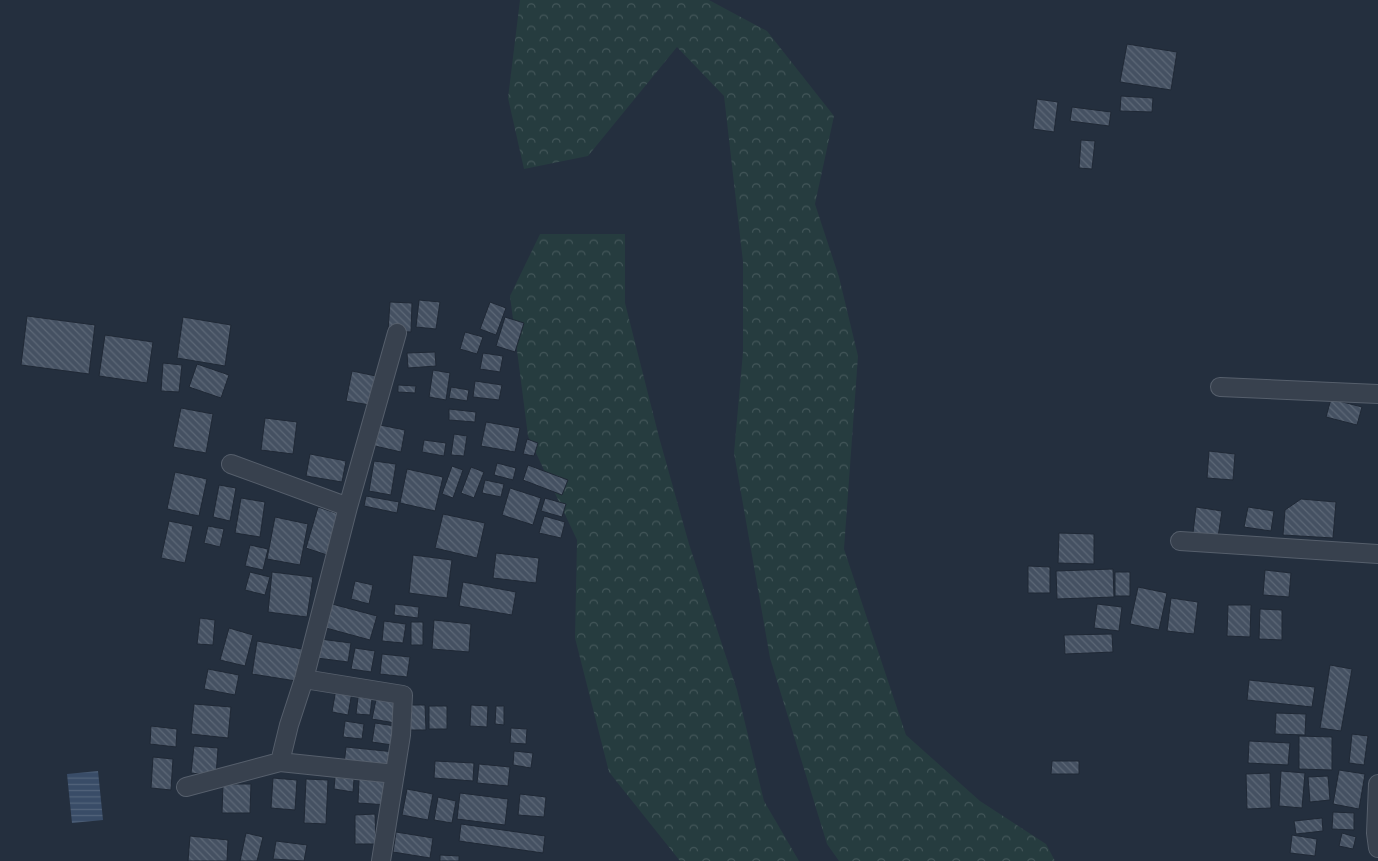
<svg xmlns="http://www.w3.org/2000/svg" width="1378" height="861" font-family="Manrope,sans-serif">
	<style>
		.forest { fill: url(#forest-crowns) }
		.water { fill: url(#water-rules) }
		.building { fill: url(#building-back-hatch); stroke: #1f2835 }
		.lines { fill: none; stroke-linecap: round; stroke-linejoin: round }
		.street-casing { stroke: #565f6c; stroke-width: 20 }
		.street { stroke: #38414e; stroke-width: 18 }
	</style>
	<defs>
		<pattern id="forest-crowns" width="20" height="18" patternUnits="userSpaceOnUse" patternTransform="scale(1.25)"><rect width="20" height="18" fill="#263c3f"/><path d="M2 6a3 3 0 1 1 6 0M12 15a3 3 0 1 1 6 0" fill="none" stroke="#435659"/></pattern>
		<pattern id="water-rules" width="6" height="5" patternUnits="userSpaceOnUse" patternTransform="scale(1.25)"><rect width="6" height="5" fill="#394c67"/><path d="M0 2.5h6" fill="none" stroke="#53647b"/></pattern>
		<pattern id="building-back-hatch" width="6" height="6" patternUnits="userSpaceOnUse" patternTransform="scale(1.25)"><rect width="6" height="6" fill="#455162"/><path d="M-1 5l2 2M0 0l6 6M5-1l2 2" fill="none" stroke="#5d6877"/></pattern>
	</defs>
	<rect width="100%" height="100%" fill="#242f3e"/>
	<path class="forest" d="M520,0H709L767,31L834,116L815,204L839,277L858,356L844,549L906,735L980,801L1046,844L1055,861H839L827,844L770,658L734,453L743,352V262L724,96L677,47L588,156L524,169L508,98Z
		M540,234H625V303L659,437L689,544L737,690L764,801L799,861H680L609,772L575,638L577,540L528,436L510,296Z"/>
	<path class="water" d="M98,771L103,820L72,823L67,774Z"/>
	<path class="building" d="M1127,44L1177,52L1171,90L1120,82Z
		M1121,96L1153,98L1152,112L1120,111Z
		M1037,99L1058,102L1054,132L1033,129Z
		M1072,107L1111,112L1109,126L1070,121Z
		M1081,140L1095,141L1092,169L1079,168Z
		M419,300L440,302L436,329L416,327Z
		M390,302L412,303L411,332L388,331Z
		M490,302L506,308L496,335L480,329Z
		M27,316L95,325L89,374L21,365Z
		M183,317L231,325L225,366L177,358Z
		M505,317L524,323L515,352L496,346Z
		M465,332L483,337L477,354L460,349Z
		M105,335L153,342L147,383L99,376Z
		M435,352L436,366L408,368L407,353Z
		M483,353L503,356L500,372L480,369Z
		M163,363L182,365L179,392L161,391Z
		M197,364L229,375L221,398L189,387Z
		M433,370L450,373L446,400L429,397Z
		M352,371L376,376L370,405L346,401Z
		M475,381L502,385L499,400L473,397Z
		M398,385L416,386L415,393L398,392Z
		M451,387L469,390L467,401L449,398Z
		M1331,399L1362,407L1357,425L1326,417Z
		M181,408L213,414L206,453L173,447Z
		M449,409L476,412L475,422L449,420Z
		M265,418L297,422L293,454L261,450Z
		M486,422L520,428L515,452L481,446Z
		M380,425L405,430L401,452L375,446Z
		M454,434L467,436L464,456L451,455Z
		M527,439L538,443L534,456L523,454Z
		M424,440L446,443L444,456L422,452Z
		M1209,451L1235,454L1233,480L1207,478Z
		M310,454L346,461L342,482L306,476Z
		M374,461L396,464L391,495L369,491Z
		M497,463L516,468L513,480L494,475Z
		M528,465L568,480L562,495L523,480Z
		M452,466L463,470L453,498L442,494Z
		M471,467L484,472L474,498L461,493Z
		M407,469L443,477L435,511L400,503Z
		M175,472L207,479L199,516L167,509Z
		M485,480L504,484L501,497L482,493Z
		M219,485L236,488L230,521L213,517Z
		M510,488L541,498L533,525L502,515Z
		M366,496L399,502L397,513L364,506Z
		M241,498L265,502L260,537L235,533Z
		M545,498L566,504L562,517L541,511Z
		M1301,499L1336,502L1333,538L1283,535L1285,510Z
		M318,507L342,515L330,556L306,548Z
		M1196,507L1222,511L1218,537L1193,533Z
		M1248,507L1274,511L1271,531L1244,527Z
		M443,514L485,523L477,558L435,548Z
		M544,516L565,522L561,538L539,533Z
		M275,517L308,524L300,565L267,559Z
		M169,521L193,526L185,563L161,558Z
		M208,526L224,529L220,547L204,543Z
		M1059,533L1094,534V564L1058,563Z
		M250,545L268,549L263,570L245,566Z
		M496,553L539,558L536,583L493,578Z
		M413,555L452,560L447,598L409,593Z
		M1028,566L1050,567V593H1028Z
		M1113,569L1114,597L1057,599L1056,571Z
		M1265,570L1291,573L1289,597L1263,595Z
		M250,572L270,577L265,595L245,590Z
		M272,572L313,577L307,617L268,612Z
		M1115,572H1130V596H1115Z
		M355,581L373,585L369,604L351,599Z
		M463,582L516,592L512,615L459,606Z
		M1138,587L1167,593L1159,630L1130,624Z
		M1171,598L1198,602L1194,634L1167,631Z
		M332,604L377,616L370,640L326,628Z
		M395,604L419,607L418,618L394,615Z
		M1097,604L1122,607L1119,631L1094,628Z
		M1228,605H1251L1250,637L1227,636Z
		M1260,609L1282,610V640L1259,639Z
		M200,618L215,620L213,645L197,644Z
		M434,620L471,624L469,652L432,649Z
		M384,621L406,624L403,643L382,641Z
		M411,622H423V645H411Z
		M229,628L253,635L245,666L220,660Z
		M1112,634L1113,652L1065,654L1064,635Z
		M320,639L351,643L348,662L317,658Z
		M257,641L302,649L296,681L252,674Z
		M355,648L375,651L371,672L351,669Z
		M382,654L410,657L407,677L380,674Z
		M1330,665L1352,669L1341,731L1320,728Z
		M208,669L239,675L235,695L204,689Z
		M1249,680L1315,687L1312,707L1247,700Z
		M336,689L352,692L348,715L332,712Z
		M377,695L399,700L395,723L372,719Z
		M358,697L372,699L370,715L356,714Z
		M194,704L231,707L228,738L191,734Z
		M405,705H425L426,730H406Z
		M471,705L488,706L487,727L470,726Z
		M429,706H447V729H429Z
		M496,706H504V725L495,724Z
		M1276,713L1306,714L1305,735L1275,734Z
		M345,721L364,724L362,739L343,737Z
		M375,723L395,726L392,745L372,742Z
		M151,726L177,729L176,747L150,744Z
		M511,728L527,729L526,744L510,743Z
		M1352,734L1368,736L1364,765L1349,763Z
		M1299,736L1332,737V770L1299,769Z
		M1249,741L1290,743L1288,765L1248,763Z
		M194,746L218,748L216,776L191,773Z
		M346,747L395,752L393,770L344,765Z
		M514,751L533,753L531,768L513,765Z
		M153,757L173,759L171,790L151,788Z
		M435,761L474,763L473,781L434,778Z
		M1052,761H1079V774H1051Z
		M479,764L510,767L508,786L477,783Z
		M1339,770L1365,774L1359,809L1333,804Z
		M1281,771L1305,773L1302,808L1279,806Z
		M1270,773L1271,808L1247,809L1246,774Z
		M1328,776L1330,800L1310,802L1308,777Z
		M335,777L354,779L353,792L334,789Z
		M273,778L297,780L295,810L271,808Z
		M306,779L328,780L326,824L304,823Z
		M359,779L390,780L388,805L358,803Z
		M223,784H251L250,813H222Z
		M407,789L433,794L428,820L402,815Z
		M460,793L508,799L505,825L457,819Z
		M520,794L546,797L544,817L518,815Z
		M438,797L456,801L452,823L434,820Z
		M1333,812L1354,813V830L1332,829Z
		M375,814L376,844H355V815Z
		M1322,818L1323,831L1296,834L1294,821Z
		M461,824L545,836L543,853L459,841Z
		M396,832L433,838L430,858L393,852Z
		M246,833L263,837L257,861H240Z
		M1342,833L1356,837L1353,849L1339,846Z
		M1292,835L1317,839L1315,856L1290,853Z
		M190,836L228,840L227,861H188Z
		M276,841L307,845L304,861L273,859Z
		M440,855L459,856V861H440Z"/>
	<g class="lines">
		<defs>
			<path id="street" d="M1220,387L1378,394
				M231,464L348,507
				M1180,541L1378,554
				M304,679L403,695L401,735L381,861
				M280,762L395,774
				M1378,784L1376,833L1378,848
				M186,787L280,762L289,725L304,679L348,507L397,333"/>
		</defs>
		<use href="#street" class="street-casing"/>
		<use href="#street" class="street"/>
	</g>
</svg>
